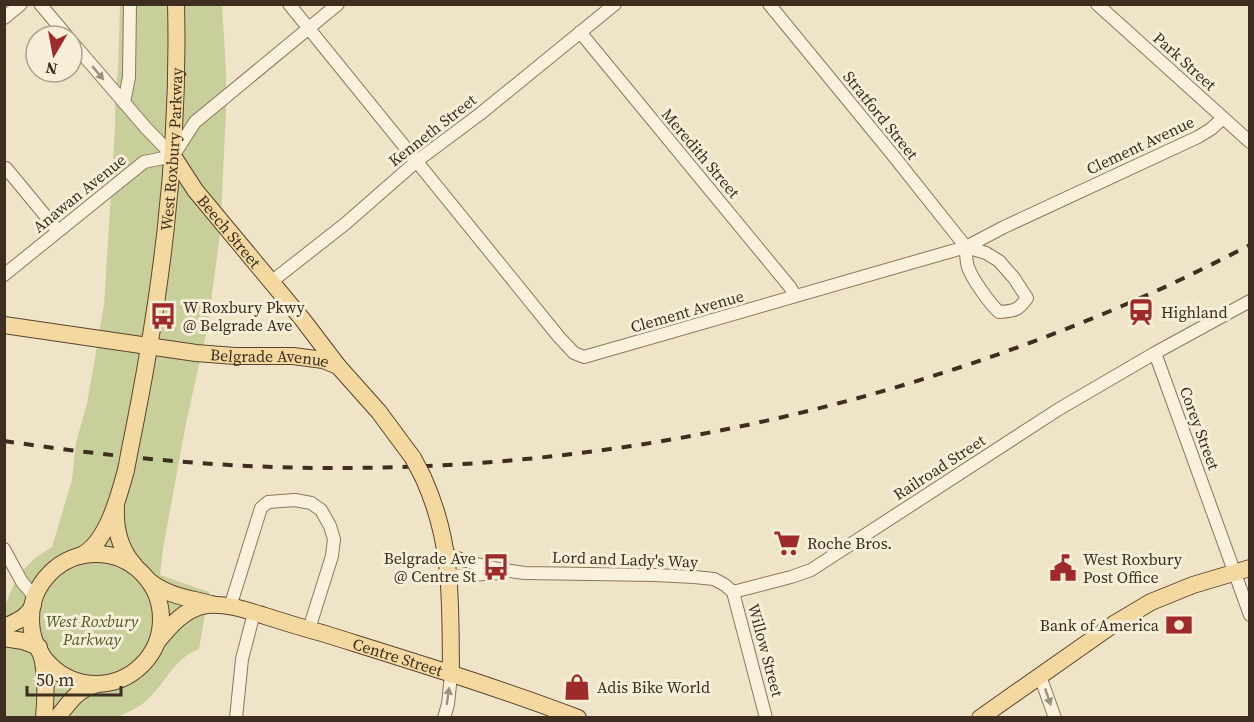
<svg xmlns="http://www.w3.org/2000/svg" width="1254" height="722" font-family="'Source Serif 4',serif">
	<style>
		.green { fill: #c9cf9b }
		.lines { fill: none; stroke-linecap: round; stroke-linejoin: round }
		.minor-casing { stroke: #8d765c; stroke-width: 14 }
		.major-casing { stroke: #5b4430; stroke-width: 18 }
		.minor { stroke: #faf1dc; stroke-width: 12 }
		.major { stroke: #f3d9a0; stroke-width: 16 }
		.rail { stroke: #3d2e20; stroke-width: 4; stroke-dasharray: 10 10; stroke-linecap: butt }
		.major-bridge-casing { stroke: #5b4430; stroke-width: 18; stroke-linecap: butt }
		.major-bridge { stroke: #f3d9a0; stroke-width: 16 }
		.oneway { fill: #9c907e }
		.labels { text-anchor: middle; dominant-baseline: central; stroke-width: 6; stroke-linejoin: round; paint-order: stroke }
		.street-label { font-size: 16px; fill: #3d2e20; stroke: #f7eed8 }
		.poi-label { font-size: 16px; fill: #3d2e20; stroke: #f7eed8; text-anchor: start }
		.park-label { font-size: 16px; font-style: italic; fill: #4d5a26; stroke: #f7eed8 }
	</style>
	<rect width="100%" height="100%" fill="#f0e4c8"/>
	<path class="green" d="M120,5H222L226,70V113L220,234L208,325L186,423L163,549L160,575L209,592L199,649C174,658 165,684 146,701C138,708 127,713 117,717H5L4,608L15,582L22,571L35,558L52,547L72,480L76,442L87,404L104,305L115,128V94L118,70Z"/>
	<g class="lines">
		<defs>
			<path id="minor" d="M40,4L67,36
				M289,4L559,337L574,353L584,357L966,247L1004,227L1198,137L1211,129L1223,118
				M769,4L892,154L966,247L986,253L999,261L1014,278L1027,298C1018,311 1014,311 999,312C990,304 972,279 968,267C966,261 966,254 966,247
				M1097,4L1250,142
				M4,18L21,4
				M580,32L790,287L795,296
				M72,42L146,128L173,156
				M124,103L129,77L130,4
				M6,168L58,231
				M4,275L144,162L173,156L195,122L338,4
				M271,282L345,224L417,161L480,114L615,4
				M1250,301L1155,353L1250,615
				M4,549L22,582L35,597
				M447,554C470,564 500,570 525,573L655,575L694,577L714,579L725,585L733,592
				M449,576L502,573
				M733,592L791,577L811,570L1059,409L1155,353
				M733,592L766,718
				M230,607L261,508L268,502L295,500L311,503L321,510L330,526L334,539L332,556L309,629
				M1040,676L1055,718
				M236,718L242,659L254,613
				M444,718L448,704L451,675"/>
			<g id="major">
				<path id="s1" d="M173,156L195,190L303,320L338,366"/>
				<path id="s2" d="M4,325L196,353L235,356H293L323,360L338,366L379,412L413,458"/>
				<path id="s3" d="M130,449C160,303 180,155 176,4"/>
				<path d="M423,477C454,545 450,603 451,675"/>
				<path d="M116,507C115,528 120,550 135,566"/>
				<circle cx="96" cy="619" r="65"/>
				<path d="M80,556C107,544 119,495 126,470"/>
				<path d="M149,581C167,596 190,598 211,604"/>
				<path d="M4,627C16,622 28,617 33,605"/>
				<path d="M4,638L23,641L39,647"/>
				<path id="s4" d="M157,642C170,626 185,608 207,605C226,603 246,610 265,616C284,622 303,628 322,633C408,660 494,686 578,718"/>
				<path d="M41,653C47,674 46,696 44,718"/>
				<path d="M57,718C70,702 76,690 97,684"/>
				<path d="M980,718L1114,624L1151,602L1193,585L1250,568"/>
			</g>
		</defs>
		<use href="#minor" class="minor-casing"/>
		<use href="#major" class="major-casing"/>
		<use href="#minor" class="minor"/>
		<use href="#major" class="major"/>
		<path class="rail" d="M4,441C113,457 222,468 332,468C603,469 872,413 1122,306C1165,288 1207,267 1250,245"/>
		<defs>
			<path id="major-bridge" d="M413,458L423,477
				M126,470L130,449"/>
		</defs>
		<use href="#major-bridge" class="major-bridge-casing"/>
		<use href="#major-bridge" class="major-bridge"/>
	</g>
	<defs><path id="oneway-solid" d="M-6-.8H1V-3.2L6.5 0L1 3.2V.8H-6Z" transform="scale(1.5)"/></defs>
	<g class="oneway">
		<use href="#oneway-solid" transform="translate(98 73) rotate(50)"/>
		<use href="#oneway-solid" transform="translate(448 696) rotate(-82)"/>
		<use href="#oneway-solid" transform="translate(1048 697) rotate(71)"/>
	</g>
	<defs>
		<symbol id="station-bare" viewBox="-9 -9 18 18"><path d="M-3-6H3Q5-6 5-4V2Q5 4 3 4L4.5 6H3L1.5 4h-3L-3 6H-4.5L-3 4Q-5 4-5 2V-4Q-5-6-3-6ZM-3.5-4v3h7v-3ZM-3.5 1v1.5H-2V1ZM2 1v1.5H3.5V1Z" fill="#9e2a2b" stroke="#f7eed8" stroke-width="2.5" paint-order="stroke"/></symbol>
		<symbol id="bus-bare" viewBox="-9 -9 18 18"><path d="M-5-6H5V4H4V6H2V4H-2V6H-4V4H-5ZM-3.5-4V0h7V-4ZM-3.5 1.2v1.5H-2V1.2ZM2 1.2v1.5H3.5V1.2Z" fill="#9e2a2b" stroke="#f7eed8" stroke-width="2.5" paint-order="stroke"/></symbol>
		<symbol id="supermarket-bare" viewBox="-9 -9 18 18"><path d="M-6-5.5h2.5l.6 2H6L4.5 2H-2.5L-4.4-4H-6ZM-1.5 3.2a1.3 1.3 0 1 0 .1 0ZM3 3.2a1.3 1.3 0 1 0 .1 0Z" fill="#9e2a2b" stroke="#f7eed8" stroke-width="2.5" paint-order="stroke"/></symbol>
		<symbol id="civic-bare" viewBox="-9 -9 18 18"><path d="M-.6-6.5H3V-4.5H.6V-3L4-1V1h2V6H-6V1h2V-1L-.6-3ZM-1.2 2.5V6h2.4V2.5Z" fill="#9e2a2b" stroke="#f7eed8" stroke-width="2.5" paint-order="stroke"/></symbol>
		<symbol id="bank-bare" viewBox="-9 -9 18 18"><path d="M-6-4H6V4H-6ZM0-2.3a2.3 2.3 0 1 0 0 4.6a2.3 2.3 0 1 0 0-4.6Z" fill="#9e2a2b" stroke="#f7eed8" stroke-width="2.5" paint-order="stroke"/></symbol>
		<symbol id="shop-bare" viewBox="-9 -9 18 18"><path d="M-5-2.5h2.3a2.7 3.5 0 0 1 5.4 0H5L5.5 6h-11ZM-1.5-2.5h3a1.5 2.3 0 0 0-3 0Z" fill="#9e2a2b" stroke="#f7eed8" stroke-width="2.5" paint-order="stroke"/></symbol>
	</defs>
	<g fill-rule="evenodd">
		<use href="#station-bare" x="1122" y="293" width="38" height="38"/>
		<use href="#bus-bare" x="144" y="297" width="38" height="38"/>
		<use href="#supermarket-bare" x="768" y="524" width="38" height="38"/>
		<use href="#bus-bare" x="477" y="548" width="38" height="38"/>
		<use href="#civic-bare" x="1044" y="549" width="38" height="38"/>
		<use href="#bank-bare" x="1160" y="606" width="38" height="38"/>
		<use href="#shop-bare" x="558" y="668" width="38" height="38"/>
	</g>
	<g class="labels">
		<g class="street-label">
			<text transform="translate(1185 61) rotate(42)">Park Street</text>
			<text transform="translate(881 115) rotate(51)">Stratford Street</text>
			<text transform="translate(432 130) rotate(-38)">Kenneth Street</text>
			<text transform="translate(1140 145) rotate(-25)">Clement Avenue</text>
			<text stroke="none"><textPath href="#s3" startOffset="303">West Roxbury Parkway</textPath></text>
			<text transform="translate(701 153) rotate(50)">Meredith Street</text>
			<text transform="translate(79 193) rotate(-39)">Anawan Avenue</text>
			<text stroke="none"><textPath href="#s1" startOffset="94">Beech Street</textPath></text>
			<text transform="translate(687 311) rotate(-16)">Clement Avenue</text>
			<text stroke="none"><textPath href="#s2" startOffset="268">Belgrade Avenue</textPath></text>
			<text transform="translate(1200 428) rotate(70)">Corey Street</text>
			<text transform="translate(939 467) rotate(-33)">Railroad Street</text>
			<text transform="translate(625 559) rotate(2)">Lord and Lady's Way</text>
			<text transform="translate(766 650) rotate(75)">Willow Street</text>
			<text stroke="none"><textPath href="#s4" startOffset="262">Centre Street</textPath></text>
		</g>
		<g class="poi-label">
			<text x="183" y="307">W Roxbury Pkwy<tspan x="183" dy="18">@ Belgrade Ave</tspan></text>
			<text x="1161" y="312">Highland</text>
			<text x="807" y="543">Roche Bros.</text>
			<text x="476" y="558" text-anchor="end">Belgrade Ave<tspan x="476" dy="18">@ Centre St</tspan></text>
			<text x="1083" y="559">West Roxbury<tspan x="1083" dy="18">Post Office</tspan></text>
			<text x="1159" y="625" text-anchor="end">Bank of America</text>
			<text x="597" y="687">Adis Bike World</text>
		</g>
		<g class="park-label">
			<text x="92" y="621">West Roxbury<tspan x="92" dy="18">Parkway</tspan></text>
		</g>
	</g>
	<rect width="1254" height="722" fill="none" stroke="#3d2e20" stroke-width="12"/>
	<g transform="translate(54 54) rotate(190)"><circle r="28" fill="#f7eed8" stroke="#ada18e" stroke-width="1.5"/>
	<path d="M0-4.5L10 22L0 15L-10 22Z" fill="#9e2a2b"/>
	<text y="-9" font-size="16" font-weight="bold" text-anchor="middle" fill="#3d2e20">N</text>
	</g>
	<path d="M27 686v9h94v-9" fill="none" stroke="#3d2e20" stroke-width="3"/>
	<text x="36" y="686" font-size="18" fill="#3d2e20" stroke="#f7eed8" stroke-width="4.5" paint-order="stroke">50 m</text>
</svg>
